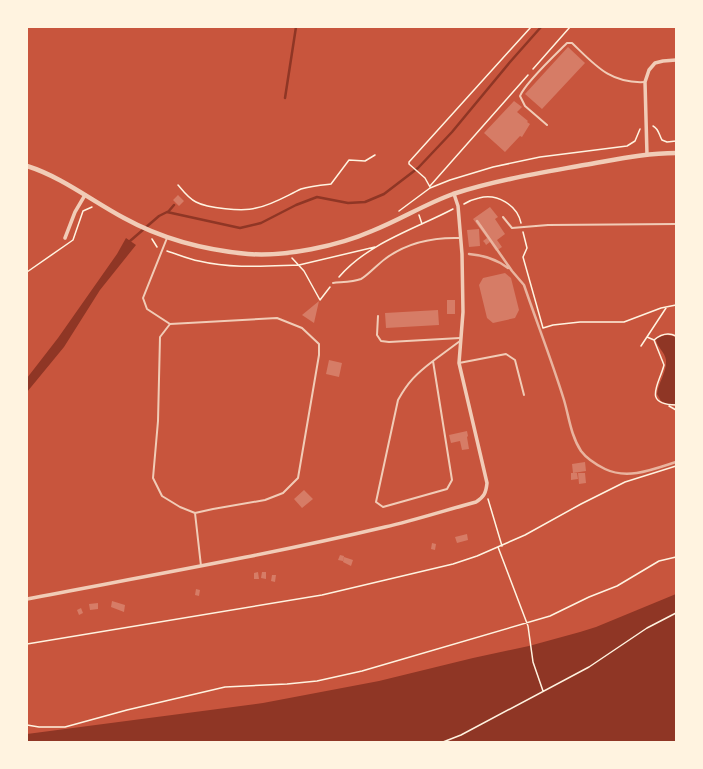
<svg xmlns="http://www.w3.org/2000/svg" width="703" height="769" font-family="'Noto Sans',sans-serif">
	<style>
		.water { fill: #8f3625 }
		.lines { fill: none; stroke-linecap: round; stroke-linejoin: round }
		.stream { stroke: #8f3625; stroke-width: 2.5 }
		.building { fill: #d67c66 }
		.path { stroke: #fff3e0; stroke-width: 1.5 }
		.service { stroke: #f1ccb7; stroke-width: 2 }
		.minor { stroke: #f1ccb7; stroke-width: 3.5 }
		.tertiary { stroke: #f1ccb7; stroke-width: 4.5 }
		.rail { stroke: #e9b49f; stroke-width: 2.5 }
	</style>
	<rect width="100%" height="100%" fill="#c8553d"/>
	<path class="water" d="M126,238L136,245L100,290L64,347L27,392V378L58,338L117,254Z
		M667,335L673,336L676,338V404H667L661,401L657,394C658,383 667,372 666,360C665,352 657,347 656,340L657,337Z
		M676,594V742H27V734L263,703L379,681L473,658L529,646L580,632L596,627Z"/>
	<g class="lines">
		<path class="stream" d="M285,98L296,27
			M168,212L174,205
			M130,241L159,216L167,212L240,228L261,223L296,205L317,197L348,203L365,202L384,194L418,168L452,132L510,62L541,27"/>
	</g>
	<path class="building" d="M568,47L585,63L542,109L525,94Z
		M514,101L522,107L517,112L528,121L527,122L530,124L522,137L520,136L505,152L484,133Z
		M178,195L184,201L179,206L173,200Z
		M490,207L498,217L495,219L505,234L497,240L502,247L496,251L490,242L486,245L485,243L483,241L487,238L473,219Z
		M479,229L480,246L469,247L467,230Z
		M505,273L511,278L519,310L515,318L493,323L487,318L479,285L483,278Z
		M447,300H455V314H447Z
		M319,301L314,323L302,315Z
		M438,310L439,325L386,328L385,313Z
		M329,360L342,363L339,377L326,374Z
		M467,431L468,436L467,437L469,449L462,450L460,441L451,443L449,435Z
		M585,462L586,471L573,473L572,464Z
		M571,473H577L578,479L571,480Z
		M578,473H585L586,483L579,484Z
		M304,490L313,499L302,508L294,499Z
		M467,534L468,540L457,543L455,537Z
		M432,543L436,544L435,550L431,549Z
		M340,555L344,556L343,561L338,560Z
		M344,557L353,560L351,566L343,562Z
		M258,572L259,579H254V573Z
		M262,572H266V579L261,578Z
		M272,575H276L275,582L271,581Z
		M196,589L200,590L199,596L195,595Z
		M112,601L125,605L124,612L111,607Z
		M98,603V609L90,610L89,604Z
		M81,608L83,613L79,615L77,610Z"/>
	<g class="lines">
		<path class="path" d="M533,69L570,27
			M653,126C659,129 659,135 662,140L667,142L676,141
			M178,185C183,191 189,199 196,202C207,208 243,212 256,208C272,205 286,196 301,189C310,186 321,185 331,184L349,160L365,161L375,155
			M430,186L528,75
			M430,187L425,178L409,164V162L531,27
			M464,204C469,201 474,199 479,198C497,193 517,205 521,223
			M399,211L430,188L450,180L493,167L540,157L627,146L635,141L640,129
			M419,215L422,224
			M523,232L527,248L523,257L543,328L553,325L580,322H624L661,308L676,305
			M152,239L157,247
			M167,251C177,254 188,259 199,261C232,269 266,266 299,265L375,247
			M292,258L304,271L320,300L330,287
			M27,272L73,240L83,211L92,207
			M339,277C368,243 415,229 453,209
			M647,337L654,340
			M654,340L664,365C659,385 642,404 676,405
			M654,340C661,334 668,332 676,336
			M641,346L666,308
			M669,406L676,410
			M488,499L502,546
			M498,547L528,626L533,662L543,691
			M27,644L322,595L453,564L477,556L525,535L581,504L625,482L676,466
			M27,725L39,727H65L127,710L225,687L287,684L317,681L362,671L550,616L589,597L617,586L659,561L676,557
			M443,742L461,735L589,667L647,628L676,613"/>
		<path class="service" d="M547,125L525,106L520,96C525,83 556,54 567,43H572C595,65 610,84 645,82
			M503,217L512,228L548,225L676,224
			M167,238L143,298L147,309L170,324L160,337L158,421L153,478L162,496L180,507L195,513L213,509L265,500L283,493L298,478L319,355V344L302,328L277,318L170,324
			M333,283C342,282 353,282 361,279C367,276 378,264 385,259C406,243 434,237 461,238
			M378,316L377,335L381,341L389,342L460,338
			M433,361C416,374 408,382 398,400L376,502L383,507L447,489L452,480L433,361L460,341
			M459,363L506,354L515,360L524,395
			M195,513L201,566"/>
		<path class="minor" d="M647,155L645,82L649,70L655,63L663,61L676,60
			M65,238L75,212L85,195
			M27,599C147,576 267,555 385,527C416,520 446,510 476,502C484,497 486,493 487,483L459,363L463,312L462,254L458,206L454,194"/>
		<path class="tertiary" d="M27,166C62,177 92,201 124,218C162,239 205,250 248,254C285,257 338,246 372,231C400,220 425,204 453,194C496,180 540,173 584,165C614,160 645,153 676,153"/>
		<path class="rail" d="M477,221L512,271L524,285C537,323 552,361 564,400C569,417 571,436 581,451C587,459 597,465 605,469C628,480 654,469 676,462
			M469,254C484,255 496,259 508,268"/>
	</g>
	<rect width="703" height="769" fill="none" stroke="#fff3e0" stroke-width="56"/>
</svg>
